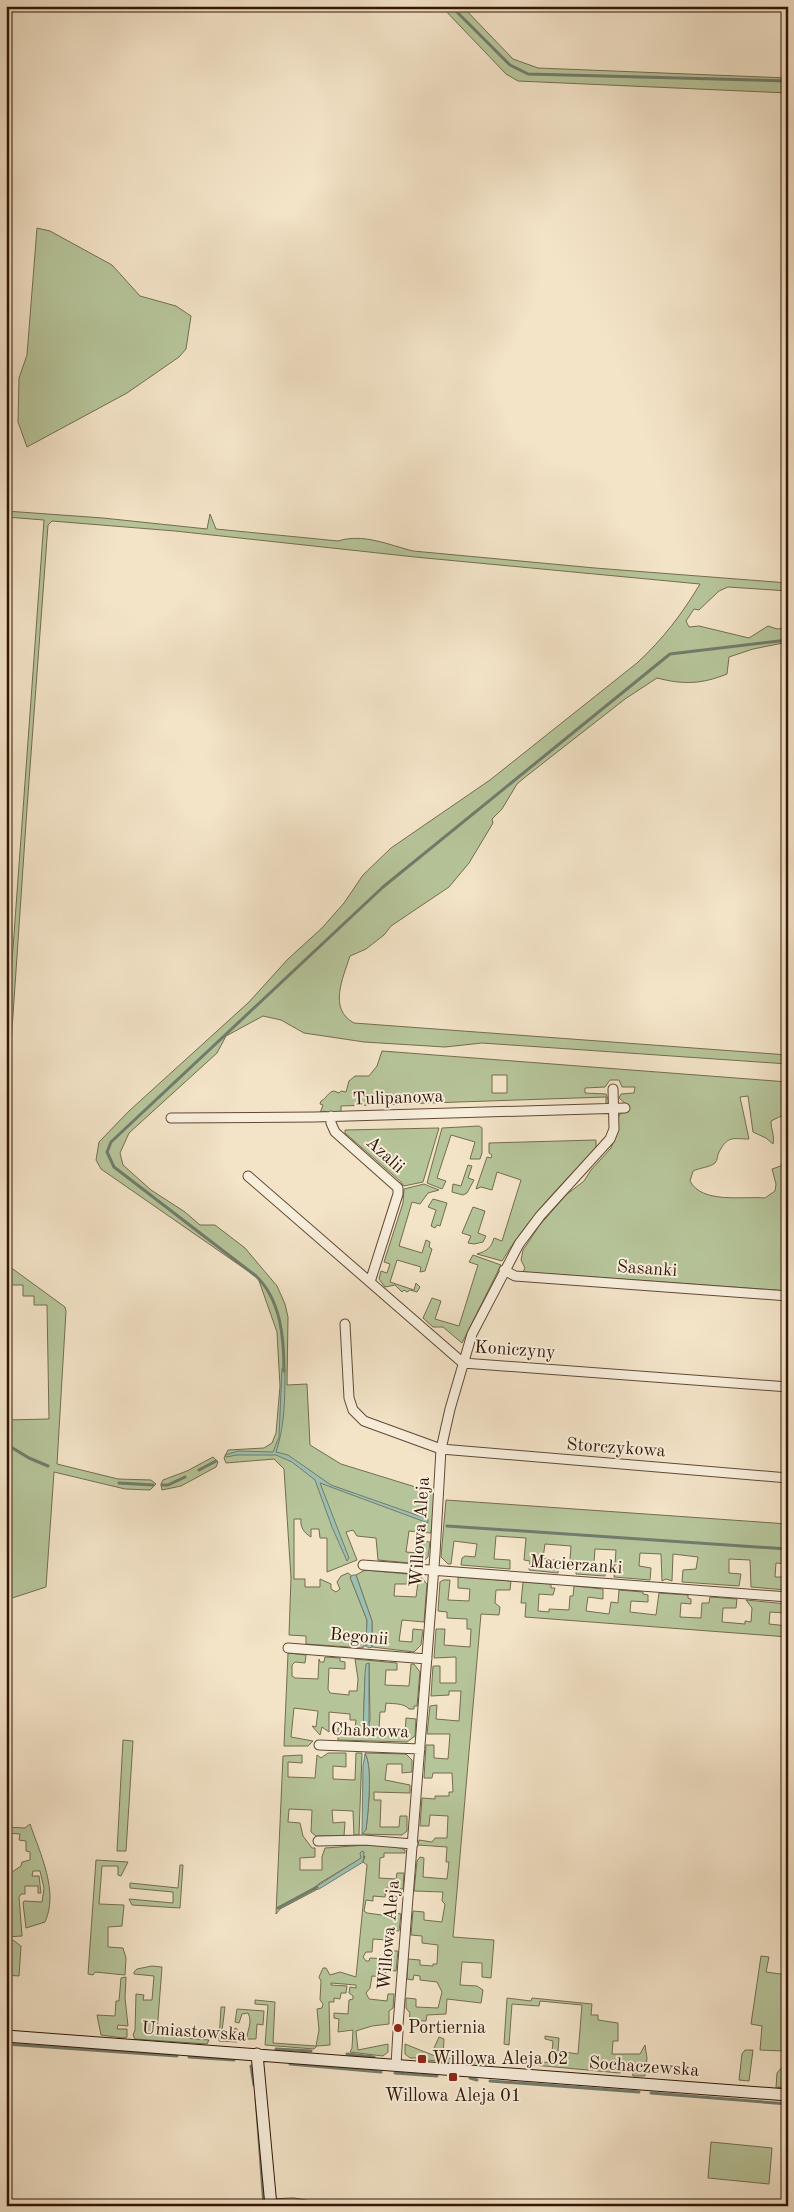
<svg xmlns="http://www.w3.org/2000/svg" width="794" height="2212" font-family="'Old Standard TT',serif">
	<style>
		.green { fill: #b6c499; stroke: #746d4f; fill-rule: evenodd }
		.water { fill: #9dbfb0; stroke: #727b6c }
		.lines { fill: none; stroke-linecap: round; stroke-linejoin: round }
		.stream { stroke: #727b6c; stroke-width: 3 }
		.street-casing { stroke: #624936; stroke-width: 11 }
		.secondary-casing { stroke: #321605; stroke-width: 13 }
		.street { stroke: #f7eddb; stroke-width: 9 }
		.secondary { stroke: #f7eddb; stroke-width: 11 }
		.poi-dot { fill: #8f2418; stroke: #f7eddb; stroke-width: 2 }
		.labels { text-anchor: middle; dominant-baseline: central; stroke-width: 4; stroke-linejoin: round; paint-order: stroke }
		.street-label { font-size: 18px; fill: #321605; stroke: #f7eddb }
		.poi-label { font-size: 18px; fill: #321605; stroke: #f7eddb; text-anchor: start }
	</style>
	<rect width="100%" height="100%" fill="#f3e3c7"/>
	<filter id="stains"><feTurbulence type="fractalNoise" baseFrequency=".004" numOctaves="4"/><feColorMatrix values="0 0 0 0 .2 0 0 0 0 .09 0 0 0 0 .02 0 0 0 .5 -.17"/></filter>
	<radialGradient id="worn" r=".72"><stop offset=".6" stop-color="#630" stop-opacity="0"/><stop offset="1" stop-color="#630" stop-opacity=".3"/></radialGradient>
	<path class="green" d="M441,6H462L513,59L538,68L788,78V93L518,81L506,74Z
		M37,228L50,231L112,265L140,296L176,306L191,316L186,349L179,357L127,393L27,447L18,422L19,378L27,355Z
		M6,511L103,518L207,529L210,514L216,529L338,541C363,533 389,545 413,551L595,568L788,583V591L728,587L719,591L699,610L694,609L686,621L689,627L699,626L749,638L768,626L777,629L788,628V642L753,649L729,657L727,674C702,684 684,685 657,678L625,699L524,778L517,784L502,809L492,819L493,823L469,863L449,887L391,926L384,935L366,949L350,956C343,978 328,1009 354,1023L788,1055V1064L482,1043L445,1047L364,1042L304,1033L281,1020L263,1016L226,1036L217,1053L129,1133L120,1153L123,1165L151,1190L185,1212L200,1225H215L245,1248L277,1286L285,1304L288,1317L287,1385L307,1384L310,1445L341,1464L435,1493L431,1533L409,1531L406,1552L418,1553L420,1541L430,1542L428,1557L420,1564L378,1560L376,1538L357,1536L353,1530L346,1532L357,1560L327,1572V1538H320L319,1529H311V1537C304,1533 300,1527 301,1519H294V1579H305V1587H320V1579L331,1584V1589L336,1592L340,1589L337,1582L341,1576L348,1573L352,1576L350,1577L367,1620L366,1646H363V1648L306,1644V1636L289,1635L291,1578L284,1469L274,1459L226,1463L224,1458L228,1450L264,1448L272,1443L276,1433L280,1386L277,1332L258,1278L101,1169L96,1160L99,1142L129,1111L249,1002L288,959L322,928L344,903L363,875L391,848L490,780L637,663C663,639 682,614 700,584L415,557L175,531L52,521L48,525L27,808L6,1119V1045L44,520L6,517Z
		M382,1051L788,1082V1131L786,1121L781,1116L771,1121C771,1130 775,1136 773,1144L766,1138L753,1132L748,1096L740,1097L749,1139C733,1139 728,1135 719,1152C717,1155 718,1160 715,1163C711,1167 699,1168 693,1171L690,1181C702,1204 742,1196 765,1198L775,1191L776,1184L772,1169L781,1166L783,1161L782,1154L784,1149L788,1148V1291L523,1272L525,1268L521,1260L523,1250L539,1226L566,1195L584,1181L591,1170L611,1148L615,1137L619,1115L625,1111L626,1104L619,1098L621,1094L634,1093L635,1087H622L619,1080H610L605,1087L585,1088V1093L606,1094L609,1102L606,1104V1097L341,1106V1113H329L324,1111L320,1113L323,1105L320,1104L321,1101C327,1098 328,1092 334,1091L339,1093L341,1091L346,1092L349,1081L355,1076H369L377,1066ZM492,1075H507V1093H492Z
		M479,1126L482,1128V1153L480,1159H470L475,1142L451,1135L437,1178L446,1181L442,1189L427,1183L442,1128Z
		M439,1128L423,1182L404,1186L400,1181L345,1133V1130Z
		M596,1140V1149C562,1183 527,1219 502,1261L477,1254C487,1251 491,1248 494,1238L502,1241L521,1180L497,1172L492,1190L481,1187L476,1189L487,1157L491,1158L492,1155L489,1153V1143Z
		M468,1165L472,1166L468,1178L474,1180L467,1193L463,1195L452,1192L453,1184L461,1186Z
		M424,1184L439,1190L428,1193L420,1204L412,1202L399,1246L422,1253L426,1240L430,1242L429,1247L432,1249L425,1271L420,1272L421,1267L397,1260L390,1282L414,1290L416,1283L420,1287L417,1292L410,1290L407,1292L404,1290L402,1292L395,1285L385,1287L379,1279L381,1271L387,1273L390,1264L384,1262L403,1203L404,1189Z
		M433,1199L447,1203L440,1226L437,1225L435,1228L431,1226L436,1210L428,1207Z
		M473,1207L485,1211L478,1233L486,1236L483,1242L474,1244L468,1243L471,1236L462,1233Z
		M473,1255L501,1265L462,1343L443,1327H433L423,1318L432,1298L441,1301L435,1319L459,1326L478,1265L469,1262Z
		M6,1264L65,1307L66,1311L57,1464L118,1479L151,1480L156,1484L150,1490L125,1489L54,1472L46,1587L6,1600V1420L49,1419L47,1305H34V1296H23V1285H8Z
		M213,1457L218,1462L216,1467L181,1486L162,1490L161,1484L163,1480L187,1471Z
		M446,1500L788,1524V1564L776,1563L775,1577H787L786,1590L751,1587L750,1560L729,1559V1573L741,1574L739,1586L682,1582L683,1570L696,1569L698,1557L673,1554L672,1581L666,1579L662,1581L661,1554L640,1553L639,1566L651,1568L650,1580L614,1577L616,1550L595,1549L594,1563L606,1564L605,1576L576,1574L577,1561L570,1560L571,1546L545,1544L543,1558L559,1561L558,1573L529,1570L530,1561L524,1560L526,1538L496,1536L494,1559L510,1560V1569L461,1565L462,1558L465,1556L475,1557L477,1544L454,1541L451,1564H448L441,1557Z
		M365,1570L408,1574L407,1584H395L394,1596L416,1597L419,1575L427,1584L424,1622L402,1620L399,1641L412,1642L413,1629L423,1630L421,1645L414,1652L372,1647V1621L356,1575Z
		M458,1577L511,1581L510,1590H496L495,1603L500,1607L499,1615L481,1614L453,1937L494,1940L491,1978L482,1977V1963L462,1962L460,1985L477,1986L483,1990L481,2003L447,1999L446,2014L427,2015L426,2021L409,2020L410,2013L406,2008V1998L416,1999V2007L438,2008L442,1992L437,1982L420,1980V1976L414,1975L413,1980L407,1979L408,1959L420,1960V1965L433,1966V1964H437L438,1945L422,1943V1936L411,1935L413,1911L424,1912V1920L442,1922L445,1904L442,1901L443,1892L414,1891L417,1861L420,1857L424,1858L423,1877L447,1879L449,1862H446L447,1847L418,1845L419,1840L432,1842L435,1838H447L448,1816L430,1815L429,1826H420L422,1798L435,1799V1796H449V1792H453L452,1773H433L432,1778H424L426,1745H434V1758L448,1759L450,1734H427L430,1706L437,1705L436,1719L459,1721L461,1691H449V1695L431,1696L433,1666H440V1683H456V1657L434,1658L436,1629H445L444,1645L470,1647L471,1629H467V1619L447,1618V1612L438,1611L440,1582L443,1580H450L448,1600L469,1601L470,1589L458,1588Z
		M523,1582L551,1584V1588H555L553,1595L539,1594L538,1611L549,1612V1609L569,1610L570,1596H573L574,1586L603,1589V1599L588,1597L586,1611L609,1614L611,1602L618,1603L619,1590L643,1592V1594L648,1595V1602L631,1601L630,1612L656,1615L659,1593L688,1595V1598L691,1599V1604L681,1603L680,1617L701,1618L702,1603H709L710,1597L737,1599L736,1608H723L722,1622L745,1624V1621L751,1622L752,1608L746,1600L787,1604L786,1613L770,1612L769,1624L788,1626V1637L525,1617L526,1603H521Z
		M288,1653L306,1655L305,1663L295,1662L292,1665V1676L295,1678L318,1679L319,1659L320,1662H324L325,1657L340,1658V1661L345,1662V1669L329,1668L328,1689L330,1693L349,1695V1691H357L358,1679L355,1659L397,1663V1670H386L385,1685L409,1686L411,1664H414L420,1672L417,1706H414V1709H409C404,1703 394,1704 386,1703L385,1712H380L379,1729L384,1730V1732L405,1734L406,1718L416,1719L415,1736L407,1742L338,1740V1728H355L356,1720H350V1714L329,1712V1732L322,1727L320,1735L312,1726L316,1727L318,1711L294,1708L291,1737L313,1741L308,1746H284ZM369,1663L370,1720L366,1736L363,1733L365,1678Z
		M123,1740L133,1741L126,1851H117Z
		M328,1753H346V1767L333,1766V1779L355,1780L356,1753H362L359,1835H354L353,1811L332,1810L333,1823L345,1822L344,1836H316L311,1832L312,1810L289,1809L288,1822L300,1823L303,1836L312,1848H315V1857L300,1858V1870H322V1857L325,1848C346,1847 387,1841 405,1850V1853H384V1857L380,1858L379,1878L396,1879L397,1873H404L403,1889L386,1888L385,1897L373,1896V1901L366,1900L364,1911L367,1913L389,1916L396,1913L401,1914L399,1931L388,1930L387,1940L373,1939L372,1952H366L363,1957L366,1961H369L370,1958L389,1959L393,1951H398L396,1971L386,1970L385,1977L372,1976L370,1988L366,1993L369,1999L387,2001L388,1994H394L393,2008L389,2011V2024L372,2026L356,2031L358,2050L388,2044V2052L383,2056L350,2052L352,2048L353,2030L338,2032L339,2019L334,2018V2013L348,2014L349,2000L353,1999V1996L349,1993L350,1987L356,1988V1985L331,1983V1985L347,1986L346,1993H341L340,1999L334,1998V2002H329L330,2045L317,2046L314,2049L265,2045L268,2005L255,2004V2000L275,2002L273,2043L316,2046L319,2030L317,2009L322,2008L323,2004L320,2000L321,1981L319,1977L323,1968H326L330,1975L340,1972L356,1977L367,1865L363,1862L365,1856L320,1883L314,1888L316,1890L280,1909L276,1914L283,1756L302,1755V1763L288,1762V1777L315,1778L317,1755L321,1758Z
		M365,1753L406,1754L412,1760V1772L402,1773V1764H387L385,1780L410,1785V1793L374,1792V1800H381L380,1827H399L400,1816H407V1831L402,1835L362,1834L366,1830C368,1812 373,1768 365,1753Z
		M30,1824C40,1853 59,1892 45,1922L26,1928L23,1903L24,1901L42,1902L44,1888L40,1871H33L32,1876H39L41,1893H38V1886H25V1894H21L19,1897L22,1936L6,1937V1880L11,1881L12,1872L21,1866L22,1862L30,1860V1852L26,1851V1841L19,1840L20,1834L6,1833V1827L25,1828Z
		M96,1860L128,1862L121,1876L118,1875V1866H102L99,1904L124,1905L122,1926L108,1927V1947L123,1948L126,1958L125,1975L95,1972L93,1975L88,1974Z
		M180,1865H183L180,1908L132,1905L129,1899L173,1903V1892L130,1888V1883L178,1888Z
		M13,1940L21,1946L19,1976L6,1975V1941Z
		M761,1956L769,1957L766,1972L788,1975V2089L776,2088L777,2073L783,2066L785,2051L760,2050L762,2026L751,2024Z
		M152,1966L162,1967L157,2032L172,2033V2037L209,2040L207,2044L135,2039L133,2035L135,2030L136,1994L144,1995L143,2000H152L154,1976L134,1974V1972L137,1969Z
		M126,1977L125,1998L128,2026L118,2025L117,2029H127V2037L123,2038L101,2035L97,2015L115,2016L116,2001H119L121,1978Z
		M507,1998L531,2001L532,1998L592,2004L591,2015H598V2020L618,2023V2041H613L612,2054H640L645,2045L647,2058L645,2076H633L632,2068L622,2067L620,2073L522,2064V2059L551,2063L553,2041L545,2039V2036L559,2038L558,2051L578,2054L582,2005L540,2001L539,2006L512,2004L509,2045L504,2044Z
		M221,2007H225L222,2031L234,2033L235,2028L237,2029L239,2033L237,2042L219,2041Z
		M237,2009L264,2011L263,2025L257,2024L256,2039H247C247,2029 253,2023 248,2013L242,2014L239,2023L235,2022Z
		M439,2037L444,2039L443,2057L458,2060L491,2062L492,2068L448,2064V2062L427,2060V2058H410L405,2054V2044L435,2056L439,2051L434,2048Z
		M745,2050H753L749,2081L739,2080L742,2054Z
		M711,2142L772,2148L769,2184L708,2178Z"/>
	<path class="water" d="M282,1368L285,1369C285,1397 285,1425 276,1452L288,1455L331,1485L428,1519V1523L320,1483L349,1558L347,1561L332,1527L315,1480L292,1462L276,1455H237L226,1457L225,1455L238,1451L273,1452L279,1437Z
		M353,1575H356L372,1621V1647L369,1648L366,1646L367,1620L350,1577Z
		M369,1663V1733L366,1736L363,1733L365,1674L366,1664Z
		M365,1754C373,1765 368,1815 366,1830L362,1834L363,1766Z
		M362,1851L364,1852L363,1862L319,1889L314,1890V1888L361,1858L360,1853Z"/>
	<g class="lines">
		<path class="stream" d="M451,6L510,65L528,74L788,81
			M284,1371C284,1338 281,1300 256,1276L114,1167L107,1152L111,1142L383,887L670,654L788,640
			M6,1444L29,1458L48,1466
			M199,1470L216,1461
			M119,1483L153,1485
			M162,1485H168L185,1477
			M447,1526L788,1549
			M278,1908L317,1887
			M6,2044L177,2056
			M276,2049L311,2051
			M347,2054L374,2057
			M189,2057L234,2060
			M290,2064L381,2072
			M251,2066L254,2085
			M395,2073L437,2076
			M470,2078L477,2080
			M490,2081L639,2092
			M779,2088L788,2089
			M651,2093L788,2104
			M256,2098L264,2206"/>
		<defs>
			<path id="street" d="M331,1116V1123L335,1132L398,1188V1194L370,1282
				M171,1118L315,1117L625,1108
				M248,1176L463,1363L788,1387
				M504,1270L515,1276L788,1296
				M345,1324L349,1398L353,1410L364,1421L441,1449L788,1478
				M363,1565L788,1597
				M288,1648L427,1659
				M319,1745L420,1749
				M318,1841L364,1840L413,1844
				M398,2025L435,1554L441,1449L450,1409L472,1334L519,1244L540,1216L610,1139L614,1129L613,1089
				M396,2065L398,2031
				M270,2204L293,2203L311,2206"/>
			<path id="secondary" d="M6,2036L788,2095
				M257,2054L271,2206"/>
		</defs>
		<use href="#street" class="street-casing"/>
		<use href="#secondary" class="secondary-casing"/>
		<use href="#street" class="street"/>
		<use href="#secondary" class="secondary"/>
	</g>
	<g class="poi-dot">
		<circle cx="398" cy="2028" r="5"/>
		<rect x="417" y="2054" width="10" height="10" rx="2.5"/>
		<rect x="448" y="2072" width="10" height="10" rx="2.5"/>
	</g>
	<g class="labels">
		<g class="street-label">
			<text transform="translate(398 1098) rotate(-2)">Tulipanowa</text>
			<text transform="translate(385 1155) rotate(42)">Azalii</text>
			<text transform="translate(647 1269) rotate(4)">Sasanki</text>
			<text transform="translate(515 1350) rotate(4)">Koniczyny</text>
			<text transform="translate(616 1448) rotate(4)">Storczykowa</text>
			<text transform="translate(420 1532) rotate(-86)">Willowa Aleja</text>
			<text transform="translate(576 1565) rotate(4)">Macierzanki</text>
			<text transform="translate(359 1637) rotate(5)">Begonii</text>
			<text transform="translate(370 1731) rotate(2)">Chabrowa</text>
			<text transform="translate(389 1935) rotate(-85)">Willowa Aleja</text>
			<text transform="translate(194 2032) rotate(4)">Umiastowska</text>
			<text transform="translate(644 2067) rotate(4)">Sochaczewska</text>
		</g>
		<g class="poi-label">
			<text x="408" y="2028">Portiernia</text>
			<text x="432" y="2059">Willowa Aleja 02</text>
			<text x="453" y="2096" text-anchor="middle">Willowa Aleja 01</text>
		</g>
	</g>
	<rect width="794" height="2212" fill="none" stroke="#f3e3c7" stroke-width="25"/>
	<rect x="8" y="8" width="779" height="2197" fill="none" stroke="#321605" stroke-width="2.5"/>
	<rect x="12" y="12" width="769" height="2187" fill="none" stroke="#321605"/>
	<rect width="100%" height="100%" filter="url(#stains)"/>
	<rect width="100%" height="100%" fill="url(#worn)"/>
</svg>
